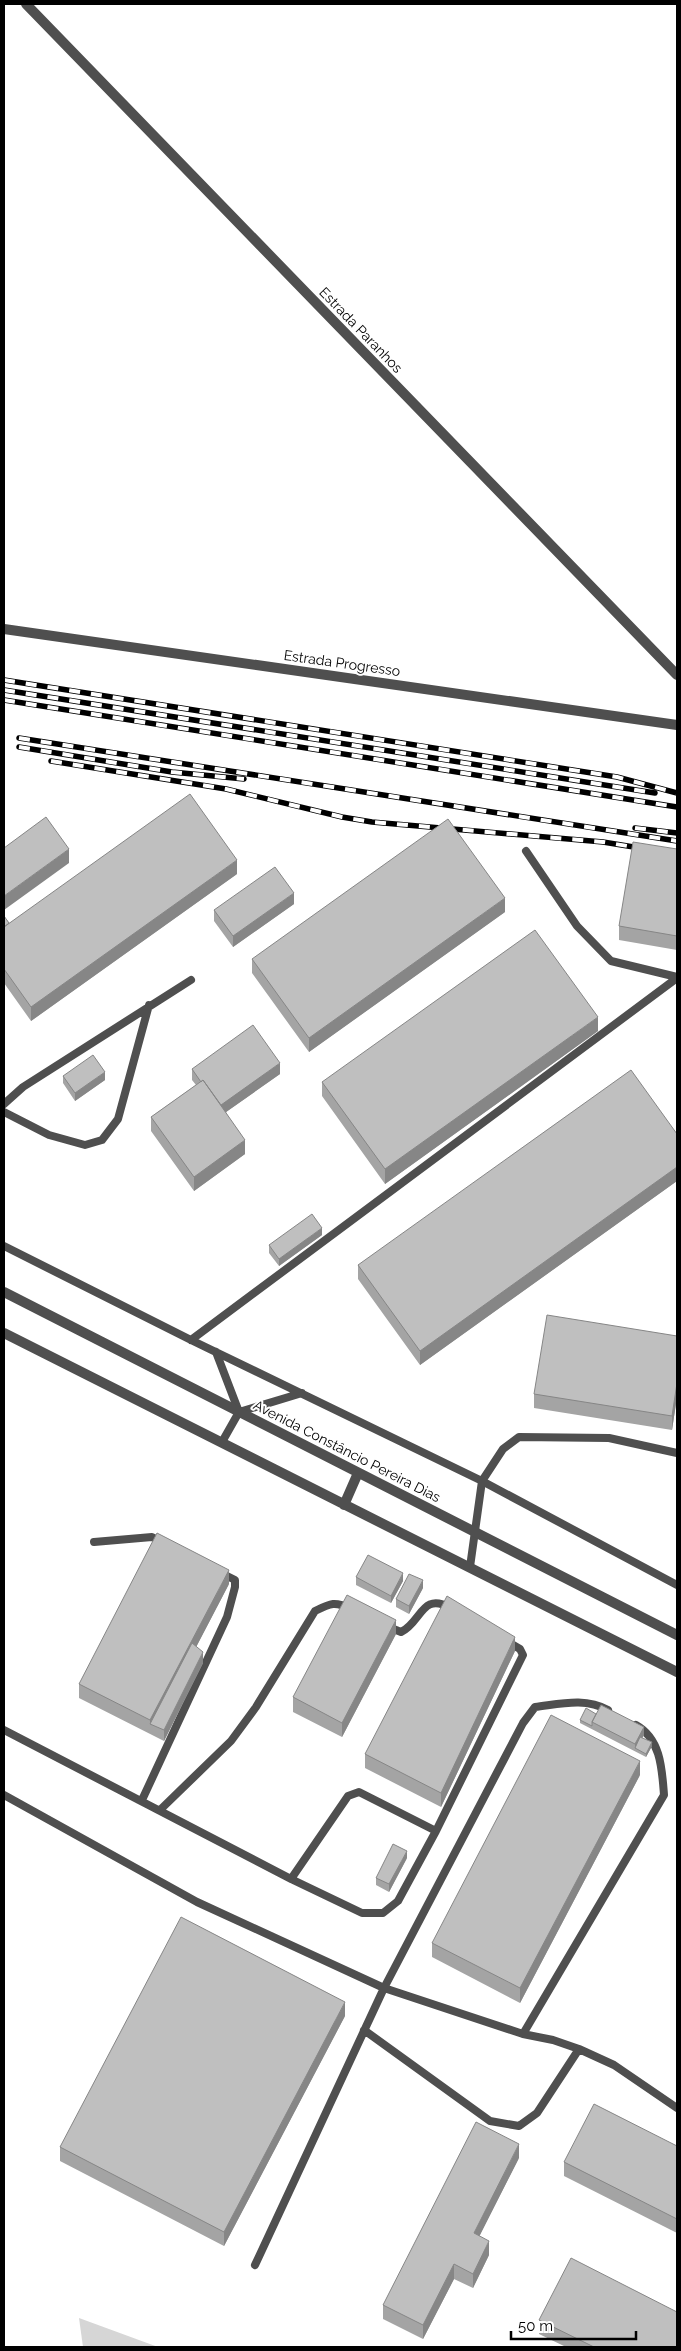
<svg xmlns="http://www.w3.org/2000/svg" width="681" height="2351" font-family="Raleway,sans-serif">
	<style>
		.green { fill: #d6d6d6 }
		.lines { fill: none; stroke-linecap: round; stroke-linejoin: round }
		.lane { stroke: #4f4f4f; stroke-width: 8 }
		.street { stroke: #4f4f4f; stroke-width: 10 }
		.rail-casing { stroke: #000; stroke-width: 5.5 }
		.rail { stroke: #fff; stroke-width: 4; stroke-dasharray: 11; stroke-linecap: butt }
		.wall { fill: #a4a4a4 }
		.shaded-wall { fill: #868686 }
		.building { fill: #bfbfbf; stroke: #868686 }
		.labels { text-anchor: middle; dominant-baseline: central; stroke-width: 4; stroke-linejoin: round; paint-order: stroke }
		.street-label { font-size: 14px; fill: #000; stroke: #fff }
	</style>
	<rect width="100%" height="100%" fill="#fff"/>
	<path class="green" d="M79,2318L158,2347H83Z"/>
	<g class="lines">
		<path class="lane" d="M526,851L577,926L611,961L677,977
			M4,1104L23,1087L191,980
			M4,1112L49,1135L85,1145L102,1140L118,1119L149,1005
			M4,1246L191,1340L482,1481L677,1585
			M191,1340L677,978
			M216,1352L239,1412
			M222,1442L239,1412L302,1393
			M94,1542L152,1537L162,1542
			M470,1567L482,1481L503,1449L519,1437L609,1438L677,1453
			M386,1626L401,1632C421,1623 422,1591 450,1608
			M4,1730L291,1879L362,1913H383L398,1901L436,1831L523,1655L520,1649L508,1642
			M4,1795L197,1902L384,1988L523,2034L664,1795C662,1769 661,1739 636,1725
			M142,1800L227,1617L235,1587V1580L221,1573
			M160,1810L231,1741L256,1707L315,1611C331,1603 335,1601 351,1609
			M291,1879L348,1796L359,1792L436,1831
			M364,2030L490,2121L519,2126L537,2113L579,2049L553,2040L523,2034
			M579,2049L614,2065L677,2108
			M255,2265L384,1988L523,1723L535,1707C560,1704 585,1697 608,1710"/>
		<path class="street" d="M26,4L677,675
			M4,629L677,725
			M4,1292L677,1635
			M4,1333L677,1672
			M344,1505L358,1473"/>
		<defs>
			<path id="rail" d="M4,680L617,777L677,793
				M4,690L655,793
				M4,700L677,807
				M19,738L677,841
				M19,747L172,772L244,779
				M51,761L226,789L342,817L372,822L603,842L646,849
				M635,828L677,833"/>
		</defs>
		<use href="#rail" class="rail-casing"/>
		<use href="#rail" class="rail"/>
	</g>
	<path class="wall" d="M677,849V950L619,940V926Z
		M237,874L31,1021L4,983V916L9,923Z
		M294,904L233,947L214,921V910Z
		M505,912L309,1052L252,973V959Z
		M598,1031L385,1184L322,1096V1082Z
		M192,1069L280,1074L226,1112L245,1154L194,1191L151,1131V1117L196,1085L192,1080Z
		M63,1076L105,1080L75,1101L63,1083Z
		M677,1134V1181L420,1365L358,1279V1265Z
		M322,1235L279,1266L269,1253V1245Z
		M677,1336V1397L672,1430L534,1408V1394Z
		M356,1577L403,1581L391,1603L356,1585Z
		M229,1584L196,1647L203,1663L164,1741L79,1698V1684Z
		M423,1588L409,1614L396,1607V1599Z
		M396,1634L342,1737L293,1712V1697Z
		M515,1651L441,1807L365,1768V1754Z
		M596,1714L644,1735L642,1738L652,1746L646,1757L580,1723V1720Z
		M640,1775L520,2003L432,1957V1943Z
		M407,1858L389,1892L376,1885V1878Z
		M345,2016L224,2246L60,2161V2147Z
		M677,2146V2233L564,2176V2162Z
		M519,2158L479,2236L489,2255L473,2288L454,2279L423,2339L383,2319V2305Z
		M539,2320L677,2347H566L539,2334Z"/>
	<path class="shaded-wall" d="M69,849V863L4,910V896Z
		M237,860V874L31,1021V1007Z
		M294,893V904L233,947V936Z
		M505,898V912L309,1052V1038Z
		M598,1017V1031L385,1184V1169Z
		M280,1063V1074L219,1117V1106Z
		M105,1072V1080L75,1101V1093Z
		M245,1140V1154L194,1191V1177Z
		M677,1167V1181L420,1365V1351Z
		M322,1228V1235L279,1266V1259Z
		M677,1383V1397L672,1430V1416Z
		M229,1570V1584L155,1726L150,1724V1735V1720Z
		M403,1573V1581L391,1603V1596Z
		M423,1580V1588L409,1614V1606Z
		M396,1620V1634L342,1737V1723Z
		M515,1637V1651L441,1807V1793Z
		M203,1652V1663L164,1741V1730Z
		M644,1727V1735L636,1749L635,1748V1744Z
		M652,1742V1746L646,1757V1754Z
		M640,1761V1775L520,2003V1988Z
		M407,1851V1858L389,1892V1884Z
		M345,2002V2016L224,2246V2232Z
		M519,2144V2158L474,2247V2233Z
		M489,2241V2255L473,2288V2274Z
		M454,2264V2279L423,2339V2325Z"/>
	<path class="building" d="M190,794L237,860L31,1007L4,969V927Z
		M46,817L69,849L4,896V848Z
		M448,819L505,898L309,1038L252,959Z
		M633,842L677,849V936L619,926Z
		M275,867L294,893L233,936L214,910Z
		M4,916L9,923L4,927Z
		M535,930L598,1017L385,1169L322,1082Z
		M253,1025L280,1063L221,1105L203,1080L201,1082L192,1069Z
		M93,1055L105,1072L75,1093L63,1076Z
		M631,1070L677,1134V1167L420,1351L358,1265Z
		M203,1080L245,1140L194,1177L151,1117Z
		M312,1214L322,1228L279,1259L269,1245Z
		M547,1315L677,1336V1383L672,1416L534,1394Z
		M157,1533L229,1570L150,1720L79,1684Z
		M368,1555L403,1573L391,1596L356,1577Z
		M409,1574L423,1580L409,1606L396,1599Z
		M347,1595L396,1620L342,1723L293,1697Z
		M447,1596L515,1637L441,1793L365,1754Z
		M192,1643L203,1652L164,1730L150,1724Z
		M601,1705L644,1727L635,1744L592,1722Z
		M586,1708L596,1714L592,1722V1726L580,1720Z
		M551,1715L640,1761L520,1988L432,1943Z
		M640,1737L652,1742L646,1754L635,1748Z
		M393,1844L407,1851L389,1884L376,1878Z
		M181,1917L345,2002L224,2232L60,2147Z
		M594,2104L677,2146V2219L564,2162Z
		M476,2122L519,2144L474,2233L489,2241L473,2274L454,2264L423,2325L383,2305Z
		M571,2258L677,2312V2347H594L539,2320Z"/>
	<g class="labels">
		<g class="street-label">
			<text transform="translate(361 330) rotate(46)">Estrada Paranhos</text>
			<text transform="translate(342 663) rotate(8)">Estrada Progresso</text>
			<text transform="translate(347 1451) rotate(27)">Avenida Constâncio Pereira Dias</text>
		</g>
	</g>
	<rect width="681" height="2351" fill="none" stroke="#000000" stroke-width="10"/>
	<path d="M511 2331v8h125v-8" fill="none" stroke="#000000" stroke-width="2.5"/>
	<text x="518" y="2331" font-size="15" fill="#000000" stroke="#ffffff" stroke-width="4" paint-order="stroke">50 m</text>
</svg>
